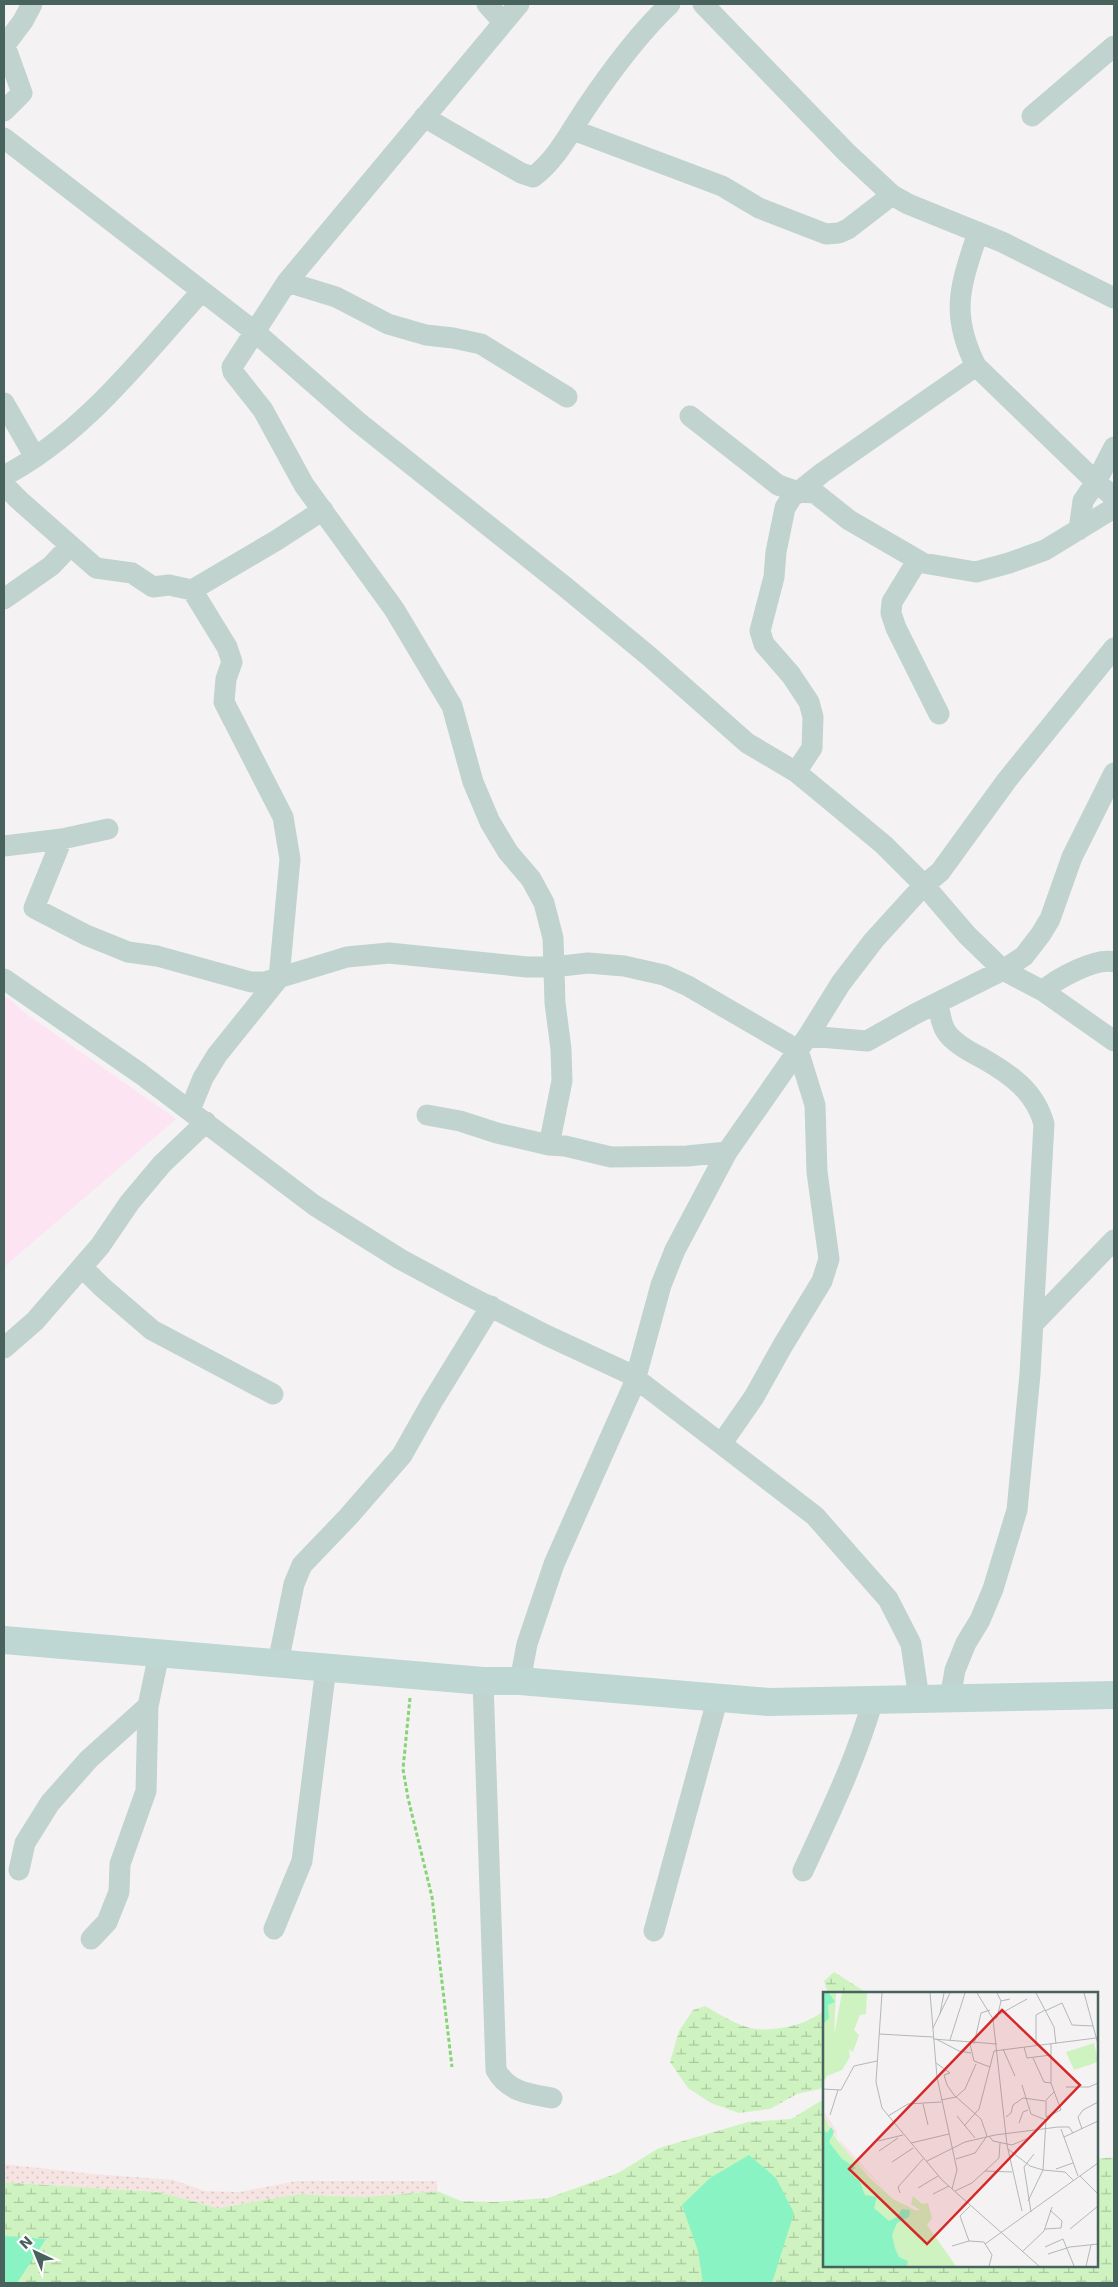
<svg xmlns="http://www.w3.org/2000/svg" width="1118" height="2287" font-family="'DejaVu Sans',sans-serif">
	<style>
		.medical { fill: #fde4f3 }
		.wetland { fill: url(#wetland-marsh) }
		.sand { fill: url(#sand-dots) }
		.water { fill: #8af3c3 }
		.lines { fill: none; stroke-linecap: round; stroke-linejoin: round }
		.path { stroke: #84d574; stroke-width: 3; stroke-dasharray: 4 2.5; stroke-linecap: butt }
		.minor { stroke: #c0d3ce; stroke-width: 21 }
		.secondary { stroke: #bfd7d3; stroke-width: 28 }
		.inset-road { fill: none; stroke: #b0b8b8; stroke-width: 1 }
		.view { fill: #d62828; fill-opacity: 0.15; stroke: #d62828; stroke-width: 2.5 }
		.inset-edge { fill: none; stroke: #48625d; stroke-width: 2.5 }
	</style>
	<defs>
		<pattern id="wetland-marsh" width="20" height="14" patternUnits="userSpaceOnUse" patternTransform="scale(1.25)"><rect width="20" height="14" fill="#cef3c0"/><path d="M1 5h8M5 5V1M11 12h8M15 12V8" fill="none" stroke="#a9c89f"/></pattern>
		<pattern id="sand-dots" width="8" height="8" patternUnits="userSpaceOnUse" patternTransform="scale(1.25)"><rect width="8" height="8" fill="#f6e4e3"/><path d="M2 2h.1M6 6h.1" fill="none" stroke="#d4c6c5" stroke-width="1.8" stroke-linecap="round"/></pattern>
	</defs>
	<rect width="100%" height="100%" fill="#f5f2f4"/>
	<path class="medical" d="M4,998H8L25,1013L176,1119L4,1267Z"/>
	<path class="wetland" d="M834,1972L867,1993H828L824,1981Z
		M705,2006C718,2013 733,2023 747,2027C767,2034 810,2025 824,2010V2088L797,2094L770,2109L739,2113L711,2103L688,2088L670,2062L679,2031L693,2010Z
		M824,2099V2266H1097V2159L1114,2157V2283H4V2182L160,2192L218,2208L298,2194L362,2197L437,2191L461,2201L494,2202L548,2198L618,2173L659,2148L748,2122L791,2119Z"/>
	<path class="sand" d="M4,2164L93,2174L174,2180L204,2191L239,2192L297,2181H437V2191L362,2197L298,2194L218,2208L160,2192L4,2182Z"/>
	<path class="water" d="M749,2155L776,2178L794,2213L772,2283H703L698,2251L682,2205L710,2178Z
		M4,2236L46,2239L17,2283H4Z"/>
	<g class="lines">
		<path class="path" d="M410,1698L403,1769L408,1798L432,1897L452,2067"/>
		<path class="minor" d="M487,4L503,22
			M519,4L287,282L232,367L233,372L263,410L304,485L394,609L452,706L473,782L490,822L508,852L531,879L544,903L553,938L555,1003L561,1049L562,1081L549,1145
			M703,4L847,153L892,195L908,204L1002,242L1114,298
			M4,43L22,93L4,111
			M5,45L23,21L32,4
			M1032,116L1114,46
			M424,117L521,173L533,177C557,159 570,132 586,108C611,71 638,34 670,4
			M573,130L722,186L759,208L826,234L839,233L848,229L892,195
			M4,138L255,332L358,422L564,586L650,657L747,743L796,772L836,805L884,845L924,885L967,935L1003,970L1043,991L1114,1041
			M978,232C961,285 949,312 976,366L1096,482L1114,447
			M287,282L336,297L388,324L426,335L453,338L481,344L567,397
			M4,403L35,457
			M690,416L778,485L798,492L815,493L849,520L923,563L976,572L1009,563L1045,550L1114,508
			M4,476C84,434 141,358 201,292
			M4,485L19,500L96,568L132,573L153,587L169,585L192,590L277,540L323,510
			M1079,530L1083,501L1096,482L1114,497
			M917,561L892,602L891,613L896,628L939,714
			M4,599L51,566L70,546
			M796,772L812,748L813,717L809,702L791,675L764,644L760,631L774,577L776,552L785,508L792,497L822,473L976,366
			M62,839L108,829
			M4,846L62,839L34,908L86,935L128,952L157,956L251,982H265L347,957L389,953L527,967H553L588,963L624,966L664,975L688,986L798,1050L815,1105L817,1172L829,1259L822,1281L783,1345L754,1397L722,1443
			M4,979L141,1074L314,1205L400,1259L465,1294L546,1335L630,1374L815,1516L888,1599L911,1644L919,1699
			M1043,991C1056,979 1096,957 1114,962
			M938,1003C940,1013 941,1025 947,1033C955,1044 970,1052 982,1058C1010,1074 1035,1091 1044,1124L1030,1374L1017,1510L993,1589L980,1620L966,1643L955,1670L950,1699
			M808,1036L867,1041L915,1014L1003,970L1024,956L1041,934L1050,919L1072,857L1114,773
			M190,1110L203,1078L217,1055L279,978L290,859L283,817L224,702L226,679L232,662L227,647L192,590
			M427,1115L460,1121L497,1133L549,1145L565,1146L611,1157L687,1156L727,1152
			M82,1267L102,1287L152,1330L273,1394
			M1033,1324L1114,1240
			M4,1348L35,1321L100,1246L130,1202L162,1164L206,1122
			M278,1663L294,1584L302,1565L348,1517L402,1455L432,1402L491,1306
			M483,1681L496,2070C508,2092 529,2094 552,2098
			M520,1681L527,1644L554,1564L634,1384L661,1285L675,1250L727,1152L808,1036L841,983L874,940L924,885L940,872L1007,780L1114,648
			M19,1870L25,1843L50,1803L89,1759L148,1706L159,1654
			M803,1871C829,1815 856,1760 873,1700
			M274,1929L302,1861L326,1667
			M654,1931L718,1697
			M91,1939L107,1922L119,1892L120,1864L146,1791L148,1706"/>
		<path class="secondary" d="M4,1640L483,1681H520L769,1702L1114,1695"/>
	</g>
	<g transform="translate(823 1992)">
		<rect width="275" height="275" fill="#f5f2f4"/>
		<path d="M0,1H13L11,43L19,1H44L43,22L37,23L31,38L36,43L30,60L26,57L27,65L19,78L4,84L0,92ZM0,113L1,125L14,148L47,186L70,207L92,218H97L88,212L90,204L99,212L105,211L109,226L104,233L133,274H0Z" fill="#cef3c0"/>
		<path d="M2,121L13,138L15,146L63,199L25,162L1,125Z" fill="#f6e4e3"/>
		<path d="M271,51L275,70L251,78L243,60Z" fill="#cef3c0"/>
		<path d="M0,1H6L12,10L5,13L6,26L0,32ZM8,135L11,140L6,150L19,167L33,176L26,180L37,190L42,203L54,205L51,216L66,229L74,225L79,217L87,218L86,225L74,231L69,243L72,256L76,265L85,269L84,274H0V137L4,141Z" fill="#8af3c3"/>
		<path class="inset-road" d="M59,1L53,90L59,116L119,188L216,274M107,1L114,85L134,178L129,197M154,1L170,27L184,153L199,219M174,1L178,9L187,7M213,1L231,35L233,52M261,1L275,52M222,19L239,11L249,33L270,34M117,22L121,1M177,22L204,7M170,26H174L178,9M110,36L127,1M56,42L110,45M110,47L174,52M113,47L136,59L148,61M127,48L142,1M147,52L151,69L167,75M151,52L158,21L167,18M228,52V91L232,102L238,118L223,125V108L231,100M213,53V23L222,18M201,55L204,66L228,63M180,57L192,84M210,66L221,90L228,91M113,71L127,81L121,83L124,93L131,103L158,127L164,144L152,161L133,167M199,93L208,122L223,128M243,95H266L275,91V87M0,97L18,98L31,74L54,69M118,108L133,105L142,97L153,72M100,112L105,133M7,123L15,98M65,124L85,112L118,110M134,124L152,146M183,125L188,121L190,113L200,106L222,109M196,131L200,120L205,118M141,134L156,117L171,59L273,46M238,137L255,184M259,137L255,125L260,118L275,110M166,144L170,149L189,153L208,145L214,138M241,145L275,129M55,149L80,143M88,151L126,142M185,157L207,174L220,178M56,159L75,146M104,169L142,150L172,143L235,135H246L250,141M69,170L90,156M233,177L250,171M220,178L242,180L250,188M162,179L189,180M257,184L275,202M95,196L115,184M132,199L149,191L176,166L177,151M77,201L75,195L100,167M110,202L126,194M205,209L220,178L223,128M208,220L201,175L211,162M222,237L238,236L239,229L227,218M247,237L275,214M146,249L137,224L147,214M162,252L275,171M129,254L146,249L161,250L169,263L166,274M222,255L240,247L251,274M200,259L221,239L229,215M225,262L247,255L275,252M263,274L268,253"/>
		<path class="view" d="M179,18L257,93L104,252L26,177Z"/>
		<rect width="275" height="275" class="inset-edge"/>
	</g>
	<rect width="1118" height="2287" fill="none" stroke="#48625d" stroke-width="10"/>
	<g transform="translate(35 2252) rotate(316)" stroke="#ffffff" stroke-width="4" paint-order="stroke">
	<path d="M0-4L9 19L0 12L-9 19Z" fill="#48625d"/>
	<text y="-8" font-size="14" font-weight="bold" text-anchor="middle" fill="#48625d">N</text>
	</g>
</svg>
